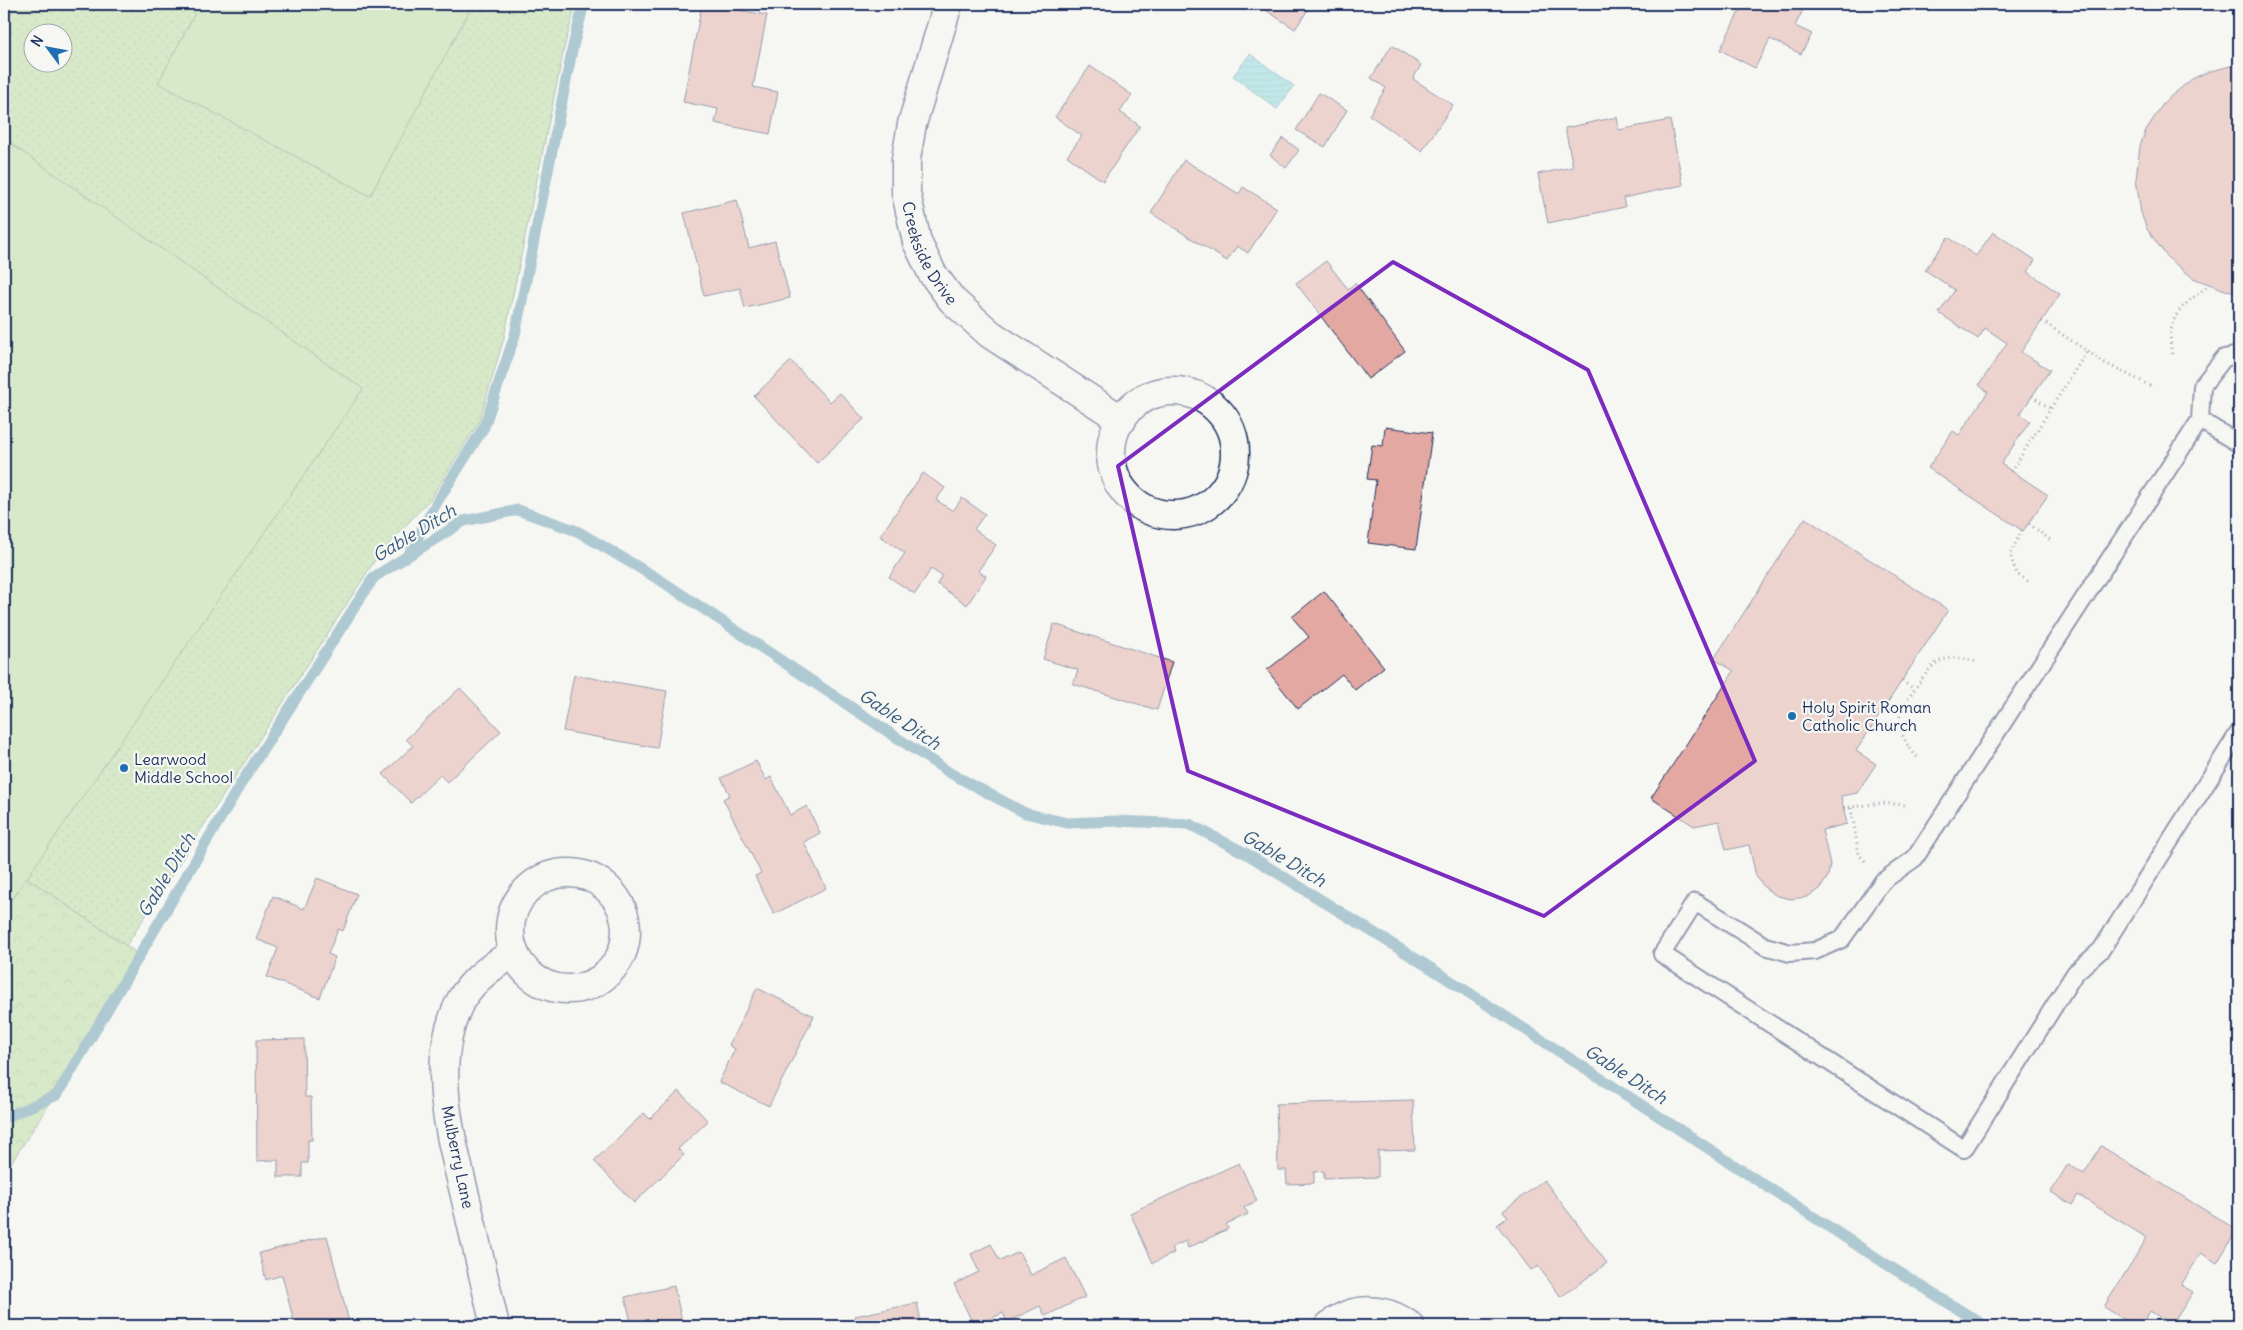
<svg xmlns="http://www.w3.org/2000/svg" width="2243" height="1330" font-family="Delius,sans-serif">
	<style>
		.grass { fill: url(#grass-dots); stroke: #66847a; fill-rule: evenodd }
		.forest { fill: url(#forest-crowns); stroke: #66847a }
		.park { fill: #b2d995; stroke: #66847a }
		.water { fill: url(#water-rules); stroke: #5a93aa }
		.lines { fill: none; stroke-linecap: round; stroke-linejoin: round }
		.stream { stroke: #5a93aa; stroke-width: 11 }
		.building { fill: #e3a8a2; stroke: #1b2f5e }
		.lane-casing { stroke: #1b2f5e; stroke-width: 20 }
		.street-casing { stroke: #1b2f5e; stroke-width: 31 }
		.path { stroke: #1b2f5e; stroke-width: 3; stroke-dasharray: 1 4; stroke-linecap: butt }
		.lane { stroke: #f6f6f2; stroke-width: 16 }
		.street { stroke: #f6f6f2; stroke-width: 28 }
		.marked { fill: none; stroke: #7b2cbf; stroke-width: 4; stroke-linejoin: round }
		.poi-dot { fill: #1f6fb2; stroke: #f6f6f2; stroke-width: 2 }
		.labels { text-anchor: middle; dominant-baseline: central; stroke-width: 4.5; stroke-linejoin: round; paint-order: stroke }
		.street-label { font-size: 16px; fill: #1b2f5e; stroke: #f6f6f2 }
		.poi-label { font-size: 16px; fill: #1b2f5e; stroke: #f6f6f2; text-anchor: start }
		.water-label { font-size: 18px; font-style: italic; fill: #35597e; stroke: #f6f6f2 }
	</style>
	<defs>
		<pattern id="grass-dots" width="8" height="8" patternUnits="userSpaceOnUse" patternTransform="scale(1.25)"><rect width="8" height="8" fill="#b2d995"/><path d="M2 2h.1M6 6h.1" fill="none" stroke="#98bb83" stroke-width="1.8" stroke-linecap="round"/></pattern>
		<pattern id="forest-crowns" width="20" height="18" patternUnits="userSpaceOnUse" patternTransform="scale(1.25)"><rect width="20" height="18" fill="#b2d995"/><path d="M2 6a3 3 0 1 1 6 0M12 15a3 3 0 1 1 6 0" fill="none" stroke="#98bb83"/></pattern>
		<pattern id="water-rules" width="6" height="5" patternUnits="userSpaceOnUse" patternTransform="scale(1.25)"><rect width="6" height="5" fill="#84d6dc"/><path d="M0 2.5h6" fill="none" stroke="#71b8bf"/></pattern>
	</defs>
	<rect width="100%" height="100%" fill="#f6f6f2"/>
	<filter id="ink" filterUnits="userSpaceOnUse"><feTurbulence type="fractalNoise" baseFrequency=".02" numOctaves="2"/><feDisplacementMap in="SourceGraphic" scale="10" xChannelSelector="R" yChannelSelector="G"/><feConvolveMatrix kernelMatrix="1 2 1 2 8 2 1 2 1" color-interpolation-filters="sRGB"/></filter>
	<g filter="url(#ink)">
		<path class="grass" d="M4,4H576L565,44L504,338L479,422L431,498L377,557L126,946L4,862V123L13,110L4,104ZM32,32H62V62H32Z"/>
		<path class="forest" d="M4,862L144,958L4,1174Z"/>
		<path class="park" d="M200,4H473L370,196L158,83Z
			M4,139L363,389L4,911Z"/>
		<path class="water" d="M1250,54L1294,86L1277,109L1233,76Z"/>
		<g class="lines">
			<path class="stream" d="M409,554L437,502L484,427L515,335L573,46L584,4
				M4,1118L57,1095L240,785L374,577L464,521L518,510L577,531L660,580L950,773L1025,813L1067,823L1116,821L1189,824L1247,854L1437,972L1886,1264L1985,1326"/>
		</g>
		<path class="building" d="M702,4L767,15L753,87L778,92L770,134L715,123L718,109L683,102Z
			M1256,4H1312L1295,29Z
			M1743,4H1806L1795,26L1812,34L1801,54L1770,39L1755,68L1720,50Z
			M1392,45L1421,65L1413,79L1453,105L1422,151L1369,115L1386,88L1371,78Z
			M2239,64V292L2225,290L2193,278L2167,257L2147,229L2141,213L2136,179L2140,146L2146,130L2165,101L2192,79L2207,72Z
			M1090,66L1132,95L1120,112L1140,126L1103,181L1067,156L1082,136L1055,117Z
			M1319,93L1347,110L1325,147L1296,130Z
			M1617,117L1619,130L1670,120L1683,185L1623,198L1625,207L1548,223L1538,174L1573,167L1565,128Z
			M1283,138L1299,150L1286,168L1270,155Z
			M1184,160L1239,194L1243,187L1277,208L1248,253L1237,246L1227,261L1151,213Z
			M737,200L749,248L775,241L790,298L745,308L740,288L704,296L684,213Z
			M1993,232L2035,260L2028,272L2060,294L2021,352L2050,370L2020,414L2030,421L2001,464L2048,495L2023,531L1928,468L1953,431L1959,435L1988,392L1979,385L2007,343L1985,328L1978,339L1939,313L1955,290L1925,270L1948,237L1976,256Z
			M1326,261L1348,289L1355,283L1405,351L1368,379L1296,283Z
			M2239,339V381H2237Z
			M791,361L830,402L840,393L864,419L817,463L754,396Z
			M1385,427L1432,433L1416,549L1368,543L1376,480L1367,479L1372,445L1383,446Z
			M923,473L945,488L936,500L953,511L962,498L985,514L974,529L996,545L978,571L986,576L967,605L937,584L942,576L931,569L915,594L889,577L905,553L880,536Z
			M1805,518L1948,610L1856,751L1876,764L1857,793L1841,796L1847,824L1822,830L1830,864L1828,876L1820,889L1807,897L1791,899L1777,896L1765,888L1756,876L1749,845L1726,850L1719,821L1694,826L1651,798L1734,671L1714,659Z
			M1324,591L1384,667L1355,690L1342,674L1298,709L1267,670L1309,637L1292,617Z
			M1054,624L1172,662L1157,710L1073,684L1078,670L1043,659Z
			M574,675L667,691L657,748L563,731Z
			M460,688L501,731L447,782L440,775L411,803L383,774L413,746L406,739Z
			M756,761L766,780L771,777L790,815L807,806L820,833L804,842L826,888L774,914L755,876L761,873L723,799L730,795L721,778Z
			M317,878L357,894L343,931L338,929L328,954L335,957L320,998L267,977L278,948L256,939L273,896L304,909Z
			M757,988L814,1016L769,1106L719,1082L735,1049L729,1045Z
			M304,1039L305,1097H311L312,1140H308V1163H302V1177H278V1160L257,1161L256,1040Z
			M679,1091L708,1121L678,1149L684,1155L634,1203L594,1161L644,1113L650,1119Z
			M1413,1100L1415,1150L1378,1151V1177L1324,1179V1171L1314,1172V1183L1287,1184L1286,1170H1278L1276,1104Z
			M2101,1146L2237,1230L2217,1263L2201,1253L2181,1285L2193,1292L2172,1325L2150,1311L2141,1326H2135L2104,1307L2147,1238L2078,1195L2072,1205L2051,1192L2068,1164L2084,1174Z
			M1239,1163L1257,1201L1244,1207L1248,1214L1226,1224L1228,1229L1188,1248L1186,1241L1172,1247L1174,1253L1153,1263L1130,1213Z
			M1544,1180L1607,1263L1561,1297L1538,1266L1531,1270L1497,1225L1508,1217L1503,1211Z
			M327,1236L350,1326H295L282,1275L266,1280L259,1253Z
			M991,1244L1000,1261L1019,1252L1031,1275L1066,1258L1085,1297L1045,1316L1040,1306L1007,1322L1003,1313L974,1326L954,1284L979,1272L971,1254Z
			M674,1286L683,1326H632L625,1297Z
			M917,1303L922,1326H843L857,1323L855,1316Z"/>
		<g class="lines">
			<defs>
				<path id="lane" d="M2239,355L2224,358L2202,386L2200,420L1915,858L1883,881L1842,939L1815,951L1790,953L1765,946L1695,902L1662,954L1964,1149L2075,973L2101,950L2239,732
					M2200,420L2239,444"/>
				<g id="street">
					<path id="s1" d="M948,4L912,124L906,159V193L917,242L932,273L952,300L990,334L1122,420"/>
					<circle cx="1173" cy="453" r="62"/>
					<circle cx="568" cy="931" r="58"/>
					<path d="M495,1326C485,1284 476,1242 466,1200C451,1136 428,1064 461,1000C473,979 494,965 514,952"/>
					<path d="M1329,1326C1353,1306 1386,1307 1410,1326"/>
				</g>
			</defs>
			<use href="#lane" class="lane-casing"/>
			<use href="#street" class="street-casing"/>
			<path class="path" d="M2042,321L2105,363L2151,386
				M2172,354C2165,315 2182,307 2209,285
				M2032,396L2051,409
				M2011,472L2087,351
				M2029,524L2053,542
				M2022,530L2010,555L2017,574L2028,581
				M1902,681L1914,689
				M1917,757C1906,745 1894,726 1902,708C1905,702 1911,695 1915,689C1933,661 1942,652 1977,662
				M1844,808L1882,803L1905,805
				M1851,808L1859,855L1865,861"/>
			<use href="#lane" class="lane"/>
			<use href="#street" class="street"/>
		</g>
	</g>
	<path d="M0 0H2243V1330H0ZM1393,262L1588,370L1755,761L1544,916L1188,771L1118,466Z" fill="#f6f6f2" fill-opacity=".55" fill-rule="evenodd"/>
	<path class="marked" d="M1393,262L1588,370L1755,761L1544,916L1188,771L1118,466Z"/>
	<g class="poi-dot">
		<circle cx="1792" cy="716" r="5"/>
		<circle cx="124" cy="768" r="5"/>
	</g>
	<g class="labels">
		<g class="street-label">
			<text stroke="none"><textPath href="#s1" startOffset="260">Creekside Drive</textPath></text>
			<text transform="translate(458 1157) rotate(78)">Mulberry Lane</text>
		</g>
		<g class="poi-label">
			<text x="1802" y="707">Holy Spirit Roman<tspan x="1802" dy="18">Catholic Church</tspan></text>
			<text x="134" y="759">Learwood<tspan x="134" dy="18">Middle School</tspan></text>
		</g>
		<g class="water-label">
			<text transform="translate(414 533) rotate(-31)">Gable Ditch</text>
			<text transform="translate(900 719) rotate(34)">Gable Ditch</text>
			<text transform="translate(1284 858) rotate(31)">Gable Ditch</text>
			<text transform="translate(166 875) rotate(-59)">Gable Ditch</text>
			<text transform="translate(1626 1074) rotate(33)">Gable Ditch</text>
		</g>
	</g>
	<rect width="2243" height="1330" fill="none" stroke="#f6f6f2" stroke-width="20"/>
	<rect x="10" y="10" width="2223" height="1310" fill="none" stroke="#1b2f5e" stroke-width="2" filter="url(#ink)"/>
	<g transform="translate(48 48) rotate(302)"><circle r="24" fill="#f6f6f2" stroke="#9ea6b7"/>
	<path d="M0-4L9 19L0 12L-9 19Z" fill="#1f6fb2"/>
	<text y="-8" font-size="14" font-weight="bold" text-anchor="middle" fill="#1b2f5e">N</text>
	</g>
</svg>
